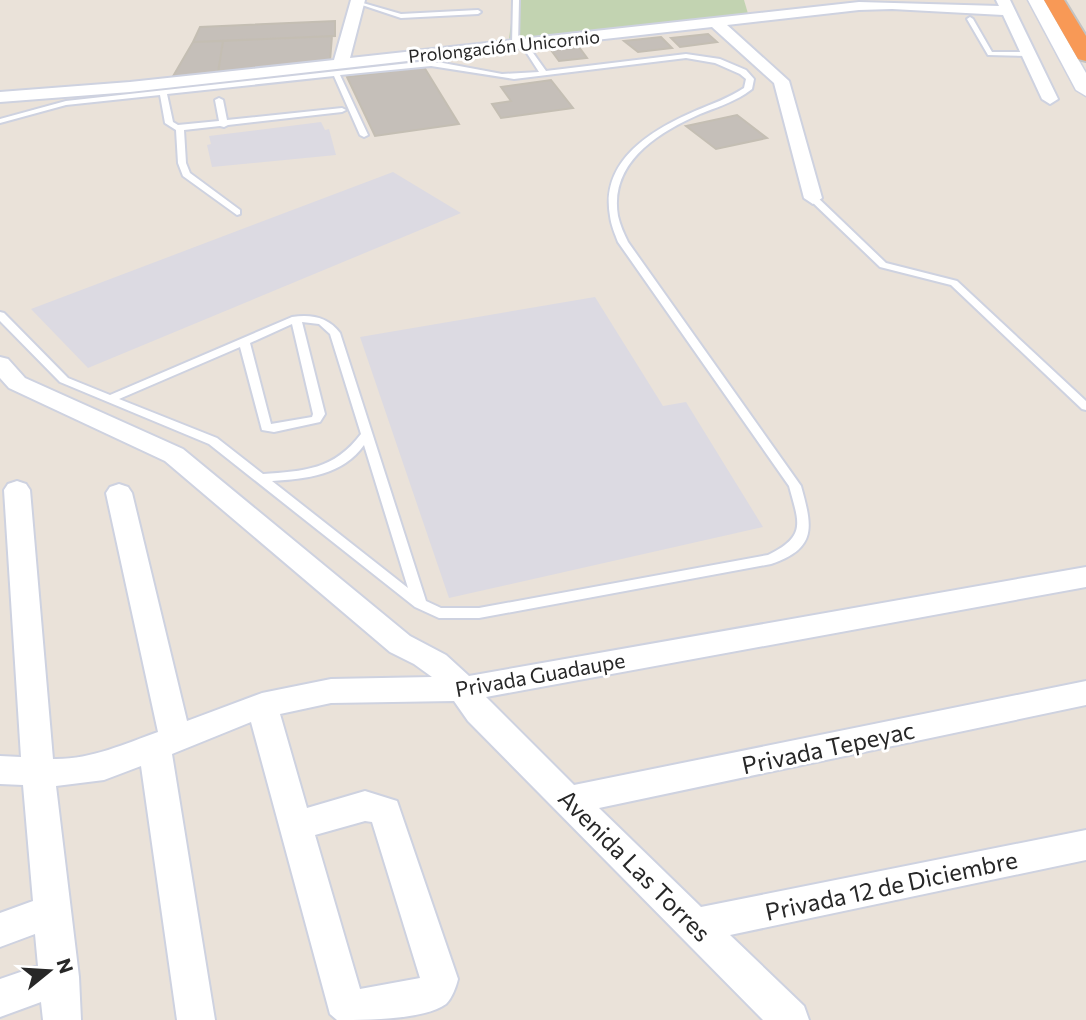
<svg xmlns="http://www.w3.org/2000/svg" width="1086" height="1020" font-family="Commissioner,sans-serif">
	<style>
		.industrial { fill: #dcdae2 }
		.cemetery { fill: #c2d3b1 }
		.building { fill: #c5bfb9; stroke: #c4beb3; stroke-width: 2 }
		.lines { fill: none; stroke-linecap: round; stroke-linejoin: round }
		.service-casing { stroke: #ced2e0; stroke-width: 4 }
		.minor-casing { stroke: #ced2e0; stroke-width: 4 }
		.tertiary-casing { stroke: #ced2e0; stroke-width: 3 }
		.motorway-casing { stroke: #c3c3c3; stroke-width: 4 }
		.service { fill: #fff; fill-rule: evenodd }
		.minor { fill: #fff; fill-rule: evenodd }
		.tertiary { fill: #fff; fill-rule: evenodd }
		.motorway { fill: #f89956; fill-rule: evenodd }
		.labels { text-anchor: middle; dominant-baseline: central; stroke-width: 6; stroke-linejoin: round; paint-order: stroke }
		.far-street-label { font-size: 18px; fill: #272727; stroke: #fff }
		.street-label { font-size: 21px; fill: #272727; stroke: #fff }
		.near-street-label { font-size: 24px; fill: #272727; stroke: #fff }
	</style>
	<rect width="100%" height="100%" fill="#eae2d9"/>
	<path class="industrial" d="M321,122L325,130L329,129L336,155L212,167L207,145L211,144L209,136Z
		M393,172L461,213L88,368L31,309Z
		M595,297L663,406L686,402L763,527L449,598L360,337Z"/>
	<path class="cemetery" d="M514,0H744L749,17L509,39Z"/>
	<path class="building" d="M335,21V36L193,42L200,27Z
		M708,34L717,42L680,47L671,38Z
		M332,36L330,61L218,73L223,41Z
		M661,37L672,48L638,52L624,41Z
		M223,41L218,73L172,78L193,42Z
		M579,47L587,58L559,61L551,50Z
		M424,67L459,124L375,136L347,77Z
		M551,80L573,108L501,118L492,104L511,101L501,87Z
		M737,115L767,138L716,149L686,126Z"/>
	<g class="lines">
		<defs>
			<path id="service" d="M513,0H519L518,45L515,47L512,45Z
				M356,1L401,14L478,10L481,12L478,14L401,18L356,3Z
				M970,17L973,19L992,52H1029L1033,54L1029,56L988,55L967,19Z
				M524,42L526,43L546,71L686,54L720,59L746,70L754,79L752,89L745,94C731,103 715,108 700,114C657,133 609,163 618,216C620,225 624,234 628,242L801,486C812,526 818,548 771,564L479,618H439L415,607L209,444L60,382L0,321V312L4,313L68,378L110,395L292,317C311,314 328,317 340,333L426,601L441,608H479L768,555C807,536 799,523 789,486L618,242C615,234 611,225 610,216C600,161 651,130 695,111C712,104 729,98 744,88L746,79L740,74L715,63L686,58L514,79L431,66L340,75L368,135L364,137L360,135L334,76L167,94L173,122L178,125L219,121L215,100L219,98L223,100L227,120L342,108L346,110L342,112L228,125L224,127L220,126L184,130L186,163L190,173L240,210V214L237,215L183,176L178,163L176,130L165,123L160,95L66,105L0,123V119L66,101L419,62L443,63L502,74L539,72L521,44ZM302,322L319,324L330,334L361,434C334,470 304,471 263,474L217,438L119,399L240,347L262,430L274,432L320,422L325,414ZM292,324L313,414L312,417L271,424L250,343ZM364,445L408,588L272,481C306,479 343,475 364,445Z
				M810,196H816L886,263L957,281L1086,401V410L1082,409L951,285L880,267L810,200Z"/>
			<path id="minor" d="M351,0H365L350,58L859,2L999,6L996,0H1010L1058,99L1050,104L1042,99L1003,15L892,9L859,10L727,25L789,81L822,198L813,204L804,198L774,83L712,27L130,92L0,102V92L130,82L334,60Z
				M0,357L8,359L25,378L183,449L410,636L446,655L469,676L1086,567V587L486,697L574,785L1086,681V705L599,808L701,907L1086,830V860L730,935L804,1006L809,1020H763L468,721L454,701L331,703L280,714L307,808L365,791L397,801L458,979C456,987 452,998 446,1004C424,1020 366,1020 337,1020L330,1014L251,722L172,754L215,1020H177L141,766L104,780L56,786L79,977L81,1020H43L41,1002L0,1017V979L38,966L35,934L0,947V913L33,901L23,785L0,784V756L21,757L4,490L8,484L17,481L26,484L30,490L53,759C90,760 124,744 158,732L106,493L110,487L119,484L128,487L132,493L187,721L262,693L331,679L432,677L414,664L390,652L165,461L9,388L0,378ZM365,821L372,822L420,978L360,989L315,835Z"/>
			<path id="tertiary" d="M1028,0H1044L1086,73V96L1076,90Z"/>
			<path id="motorway" d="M1044,0H1064L1086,36V61L1078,59Z"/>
		</defs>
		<use href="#service" class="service-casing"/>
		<use href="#minor" class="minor-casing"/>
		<use href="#tertiary" class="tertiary-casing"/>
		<use href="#motorway" class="motorway-casing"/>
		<use href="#service" class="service"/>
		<use href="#minor" class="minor"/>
		<use href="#tertiary" class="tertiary"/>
		<use href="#motorway" class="motorway"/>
	</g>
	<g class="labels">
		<g class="far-street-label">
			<text transform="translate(504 46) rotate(-6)">Prolongación Unicornio</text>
		</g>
		<g class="street-label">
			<text transform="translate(540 674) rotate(-10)">Privada Guadaupe</text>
		</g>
		<g class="near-street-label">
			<text transform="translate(828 747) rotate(-12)">Privada Tepeyac</text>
			<text transform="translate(635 865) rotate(45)">Avenida Las Torres</text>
			<text transform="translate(891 885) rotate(-12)">Privada 12 de Diciembre</text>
		</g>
	</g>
	<g transform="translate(49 971) rotate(72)" stroke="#ffffff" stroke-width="5" paint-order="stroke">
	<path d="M0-5L12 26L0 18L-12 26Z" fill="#272727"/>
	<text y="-10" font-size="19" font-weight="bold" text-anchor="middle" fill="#272727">N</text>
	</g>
</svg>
